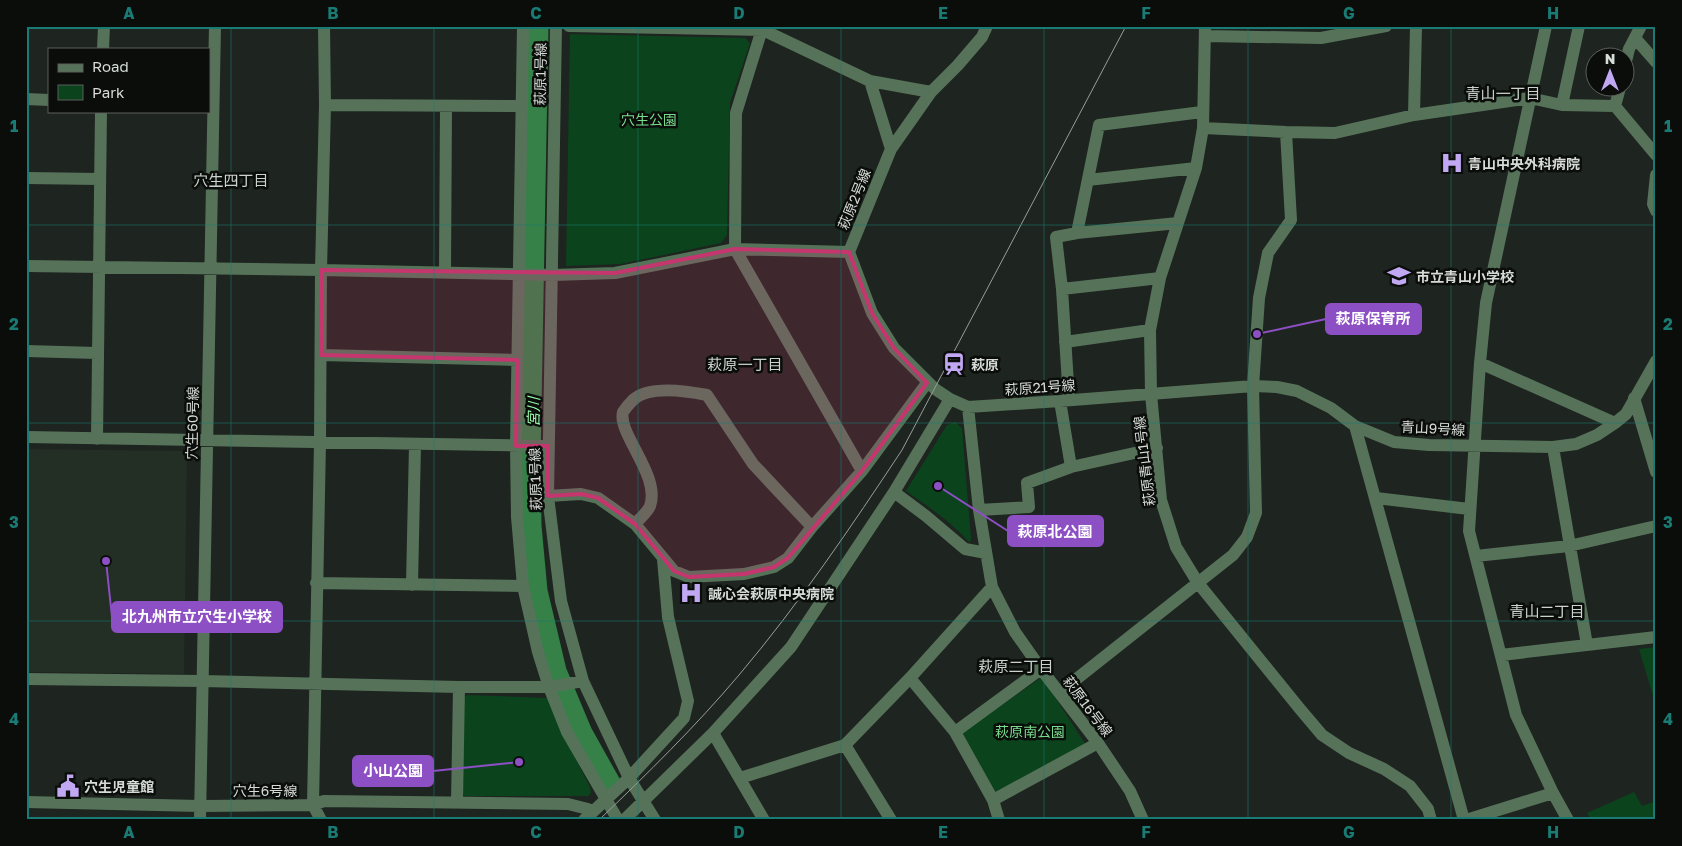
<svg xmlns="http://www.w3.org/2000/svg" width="1682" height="846" font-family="'Golos Text','Noto Sans JP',sans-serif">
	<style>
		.built { fill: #232e24 }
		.green { fill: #0b431d }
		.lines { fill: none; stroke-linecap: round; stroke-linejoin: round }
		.river { stroke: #358148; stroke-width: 21 }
		.minor { stroke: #56735a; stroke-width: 12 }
		.tram { stroke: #999e9a; stroke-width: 1 }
		.marked { fill: #c5356e; fill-opacity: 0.2; stroke: #c5356e; stroke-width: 4; stroke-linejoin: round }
		.grid { fill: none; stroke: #197b73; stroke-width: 1; stroke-opacity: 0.55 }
		.labels { text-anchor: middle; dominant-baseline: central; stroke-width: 5; stroke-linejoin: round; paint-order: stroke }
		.street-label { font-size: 14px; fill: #d6dbd7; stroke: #0a0d0a }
		.park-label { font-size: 14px; fill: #78dc8d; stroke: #0a0d0a }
		.poi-label { font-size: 14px; font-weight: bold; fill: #d6dbd7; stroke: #0a0d0a; text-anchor: start }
		.neighbourhood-label { font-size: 15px; fill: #cbd3cc; stroke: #0a0d0a }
		.water-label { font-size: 15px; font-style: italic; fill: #97fbaa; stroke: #0a0d0a }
		.leader { fill: none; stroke: #8d4fc4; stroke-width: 2 }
		.callout-dot { fill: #8d4fc4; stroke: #0a0d0a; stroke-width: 2 }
		.callout { fill: #8d4fc4; stroke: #8d4fc4; stroke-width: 2 }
		.callout-label { font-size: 15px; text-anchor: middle; font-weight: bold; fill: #fff }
		.neatline { fill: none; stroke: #197b73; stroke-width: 2 }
		.grid-label { font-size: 16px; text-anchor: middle; font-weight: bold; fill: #197b73 }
	</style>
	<rect width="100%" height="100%" fill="#1e241f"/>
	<path class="built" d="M26,449L187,451L184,674L26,672Z"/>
	<path class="green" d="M570,34L745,38L750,43L730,103L727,235L721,243L621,264L566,266Z
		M955,422L962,428L971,538L970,543C951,522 929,507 906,491L947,425Z
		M1656,647V706L1639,649Z
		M1042,677L1086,745L995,792L962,733Z
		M467,695L547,698L564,736L590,787L591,793L588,796H465L462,793L463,699Z
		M1634,792L1642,806L1656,801V820H1591L1587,813Z"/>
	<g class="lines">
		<path class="river" d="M538,26L530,459L531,526L537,591L556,671L582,733L610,783"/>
		<path class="minor" d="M324,26L325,105L321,270L320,442L313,805L324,801L568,804L588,809L591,813
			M523,26L516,446L517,517L523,586L538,652L549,687L567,732L618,820
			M556,26L548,496L561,601L583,681L629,778L655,820
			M569,26L763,30L870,81L891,149
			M763,26L736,113L735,249L862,471
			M987,26L982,37L958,65L931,92L891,149L849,252L872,313L894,348L935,389L950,399L968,407L1060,401L1253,386L1277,387L1297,391L1331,408L1355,426L1394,442L1429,445L1553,447L1576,444L1597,435L1615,423L1626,414L1656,361
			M1205,26L1203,128L1196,168L1160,278L1150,330L1151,394L1161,500L1176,547L1198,583L1300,709L1322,735L1349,753L1384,769L1410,786L1428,809L1431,820
			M1546,26L1486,303L1480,363L1469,531L1516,715L1553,793L1568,820
			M1205,36L1321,38L1386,26
			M1635,38L1656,62
			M103,49L104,26
			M1624,69L1629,49L1641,26
			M870,81L931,92
			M26,99L49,100
			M325,105L522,106
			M1562,105L1579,26
			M1615,106L1656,155
			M1414,115L1416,26
			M1203,128L1286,132L1335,133L1414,115L1530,98L1562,105L1615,106L1620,88
			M1656,175L1653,204L1656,211
			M26,178L100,179
			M1088,180L1196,168
			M1077,233L1178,223
			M26,266L321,270L553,275L615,273L735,249L849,252
			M445,273L446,106
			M1062,289L1160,278
			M1065,342L1150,330
			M26,351L97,353
			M321,355L517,360
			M1480,363L1615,423
			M1634,398L1656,472
			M1069,400L1062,289L1056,237L1077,233L1099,125L1202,112
			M1060,401L1071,467
			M968,407L979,510L992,587L1015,632L1041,669L1098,743L1130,791L1143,820
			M1355,426L1464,820
			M26,437L548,446
			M97,439L101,111
			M1553,447L1587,645
			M894,492L926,516L965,549L986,553
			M548,496L581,494L598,498L635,524L674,571L689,577L744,574L774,567L788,558L812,527L862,471L927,383
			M1376,498L1469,509
			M979,510L1029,507L1027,483L1071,467L1157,448
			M635,524C639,519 648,512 650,506C661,476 617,433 623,412C625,409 630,403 633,400C649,385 687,391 707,395L753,464L812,527
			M1476,556L1569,546L1656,526
			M316,583L523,586
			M412,585L415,445
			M1501,655L1656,637
			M910,678L955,732L993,800L999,820
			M26,679L203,681L459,687H549L583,681
			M1060,692L1233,555L1247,537L1256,513L1253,386L1259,298L1268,253L1291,220L1286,132
			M955,732L1041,669
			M713,733L764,820
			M845,745L891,820
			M740,778L845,745L910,678L992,587
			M993,800L1098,743
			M26,802L200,806L313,805L321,820
			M457,802L459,687
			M200,820L215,26
			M584,820L629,778L684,718L688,701L668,617L663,559
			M624,820L713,733L791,647L894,492L950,399
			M1466,820L1553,793"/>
		<path class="tram" d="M599,820C647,774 696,726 739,675C799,604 851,527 902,450L1126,26"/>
	</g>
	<path class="marked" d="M735,249L849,252L872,313L894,348L927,383L862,471L788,558L774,567L744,574L689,577L674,571L635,524L598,498L581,494L548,496V446H516L517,360L321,355V270L615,273Z"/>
	<path class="grid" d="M231,26V820M434,26V820M638,26V820M841,26V820M1044,26V820M1248,26V820M1451,26V820M26,225H1656M26,423H1656M26,621H1656"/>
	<defs>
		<symbol id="hospital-bare" viewBox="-9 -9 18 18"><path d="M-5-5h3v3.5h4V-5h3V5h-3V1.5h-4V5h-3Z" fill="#c1a8f3" stroke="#0a0d0a" stroke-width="2.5" paint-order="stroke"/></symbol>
		<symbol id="school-bare" viewBox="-9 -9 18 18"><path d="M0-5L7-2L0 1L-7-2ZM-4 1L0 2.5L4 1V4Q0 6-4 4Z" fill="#c1a8f3" stroke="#0a0d0a" stroke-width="2.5" paint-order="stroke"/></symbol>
		<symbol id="station-bare" viewBox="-9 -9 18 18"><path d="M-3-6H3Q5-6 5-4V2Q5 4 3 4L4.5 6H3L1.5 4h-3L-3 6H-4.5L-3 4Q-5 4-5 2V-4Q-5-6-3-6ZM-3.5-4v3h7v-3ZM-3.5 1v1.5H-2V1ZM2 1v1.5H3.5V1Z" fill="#c1a8f3" stroke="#0a0d0a" stroke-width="2.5" paint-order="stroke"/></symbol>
		<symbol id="civic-bare" viewBox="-9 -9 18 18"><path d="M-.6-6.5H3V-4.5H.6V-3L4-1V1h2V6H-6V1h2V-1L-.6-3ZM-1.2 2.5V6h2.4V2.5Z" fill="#c1a8f3" stroke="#0a0d0a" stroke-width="2.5" paint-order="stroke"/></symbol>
	</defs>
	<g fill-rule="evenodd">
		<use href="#hospital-bare" x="1436" y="147" width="32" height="32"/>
		<use href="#school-bare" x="1383" y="260" width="32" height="32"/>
		<use href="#station-bare" x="938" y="348" width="32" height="32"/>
		<use href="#hospital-bare" x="675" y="577" width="32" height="32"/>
		<use href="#civic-bare" x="52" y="770" width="32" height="32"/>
	</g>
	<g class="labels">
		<g class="street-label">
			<text transform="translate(540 74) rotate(-89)">萩原1号線</text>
			<text transform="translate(854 199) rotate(-68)">萩原2号線</text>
			<text transform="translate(1040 387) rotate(-4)">萩原21号線</text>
			<text transform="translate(192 423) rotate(-89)">穴生60号線</text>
			<text transform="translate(1433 428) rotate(3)">青山9号線</text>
			<text transform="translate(1144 461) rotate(-97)">萩原青山1号線</text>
			<text transform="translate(535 479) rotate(-92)">萩原1号線</text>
			<text transform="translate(1088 706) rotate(53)">萩原16号線</text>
			<text x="265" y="790">穴生6号線</text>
		</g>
		<g class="park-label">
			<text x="649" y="119">穴生公園</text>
			<text x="1030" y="731">萩原南公園</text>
		</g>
		<g class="poi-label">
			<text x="1468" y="163">青山中央外科病院</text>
			<text x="1416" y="276">市立青山小学校</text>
			<text x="971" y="364">萩原</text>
			<text x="708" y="593">誠心会萩原中央病院</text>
			<text x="84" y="786">穴生児童館</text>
		</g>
		<g class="neighbourhood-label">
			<text x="1503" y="93">青山一丁目</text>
			<text x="231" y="180">穴生四丁目</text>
			<text x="745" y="364">萩原一丁目</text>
			<text x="1547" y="611">青山二丁目</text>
			<text x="1016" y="666">萩原二丁目</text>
		</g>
		<g class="water-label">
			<text transform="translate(533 412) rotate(-89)">宮川</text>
		</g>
	</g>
	<path class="leader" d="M1257 334L1326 319M938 486L1008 531M106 561L112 617M519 762L433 771"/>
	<g class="callout-dot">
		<circle cx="1257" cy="334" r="5"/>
		<circle cx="938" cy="486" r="5"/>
		<circle cx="106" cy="561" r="5"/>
		<circle cx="519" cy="762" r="5"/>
	</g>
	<g class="callout">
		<rect x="1326" y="304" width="95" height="30" rx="5"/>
		<rect x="1008" y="516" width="95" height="30" rx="5"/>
		<rect x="112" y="602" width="170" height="30" rx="5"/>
		<rect x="353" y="756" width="80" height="30" rx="5"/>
	</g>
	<g class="callout-label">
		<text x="1373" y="324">萩原保育所</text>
		<text x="1055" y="537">萩原北公園</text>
		<text x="197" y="622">北九州市立穴生小学校</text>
		<text x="393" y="776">小山公園</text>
	</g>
	<rect width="1682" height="846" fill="none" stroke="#0a0d0a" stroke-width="55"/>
	<rect x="48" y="48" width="162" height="65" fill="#0a0d0a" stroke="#5c5f5c"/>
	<rect x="58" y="64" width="25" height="8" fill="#56735a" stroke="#5c5f5c"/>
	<text x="92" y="72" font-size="15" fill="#d6dbd7">Road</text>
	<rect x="58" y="85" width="25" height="15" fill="#0b431d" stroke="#5c5f5c"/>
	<text x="92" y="98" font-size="15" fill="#d6dbd7">Park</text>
	<g transform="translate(1610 72)"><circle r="24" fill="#0a0d0a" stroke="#5c5f5c"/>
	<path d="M0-4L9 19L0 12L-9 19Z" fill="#c1a8f3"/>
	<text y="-8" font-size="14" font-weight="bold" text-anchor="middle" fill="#d6dbd7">N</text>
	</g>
	<rect x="28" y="28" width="1626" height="790" class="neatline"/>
	<g class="grid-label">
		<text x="129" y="19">A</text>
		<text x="333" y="19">B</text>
		<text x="536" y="19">C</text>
		<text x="739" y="19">D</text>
		<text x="943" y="19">E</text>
		<text x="1146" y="19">F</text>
		<text x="1349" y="19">G</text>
		<text x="1553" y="19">H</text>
		<text x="14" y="132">1</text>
		<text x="1668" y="132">1</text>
		<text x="14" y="330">2</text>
		<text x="1668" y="330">2</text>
		<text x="14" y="528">3</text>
		<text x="1668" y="528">3</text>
		<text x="14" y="725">4</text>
		<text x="1668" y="725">4</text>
		<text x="129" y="838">A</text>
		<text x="333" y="838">B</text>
		<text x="536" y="838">C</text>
		<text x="739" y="838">D</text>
		<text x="943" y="838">E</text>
		<text x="1146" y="838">F</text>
		<text x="1349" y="838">G</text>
		<text x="1553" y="838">H</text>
	</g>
</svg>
